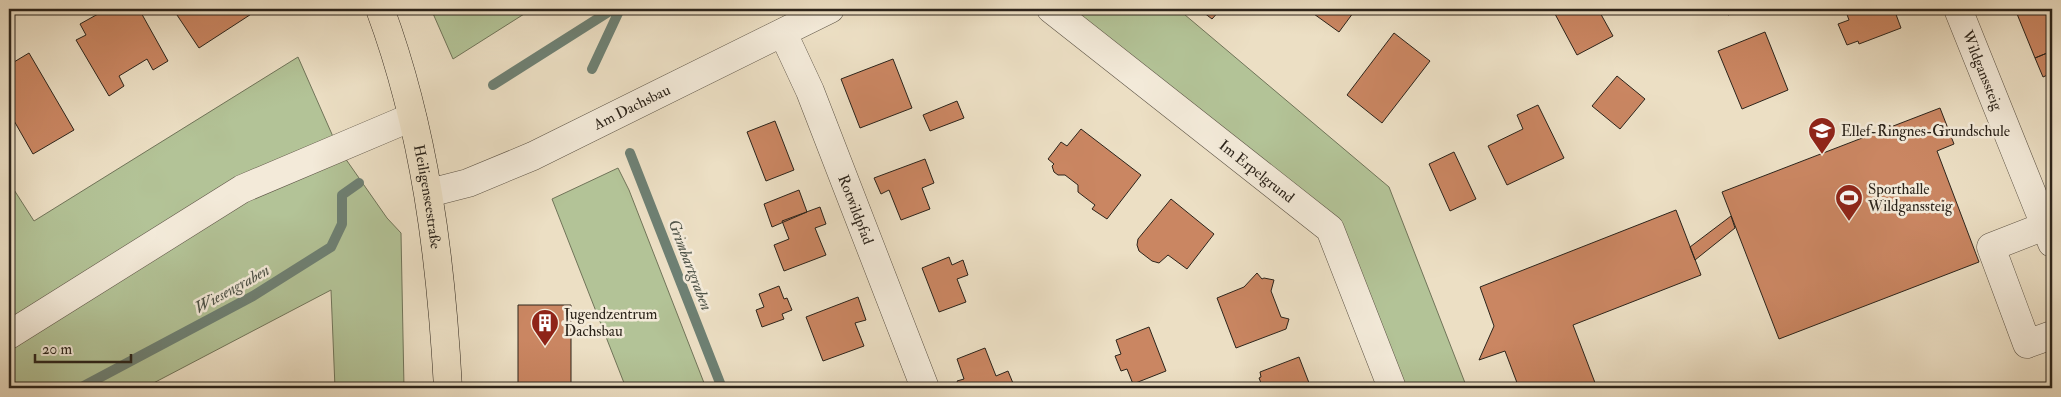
<svg xmlns="http://www.w3.org/2000/svg" width="2061" height="397" font-family="'IM FELL Double Pica',serif">
	<style>
		.green { fill: #b3c397; stroke: #707459 }
		.lines { fill: none; stroke-linecap: round; stroke-linejoin: round }
		.stream { stroke: #6e8073; stroke-width: 10 }
		.building { fill: #ca8662; stroke: #2c241b }
		.minor-casing { stroke: #5c5345; stroke-width: 29 }
		.major-casing { stroke: #2c241b; stroke-width: 29 }
		.minor { stroke: #f3ead9; stroke-width: 28 }
		.major { stroke: #ecdfc4; stroke-width: 28 }
		.labels { text-anchor: middle; dominant-baseline: central; stroke-width: 5; stroke-linejoin: round; paint-order: stroke }
		.street-label { font-size: 15px; fill: #2c241b; stroke: #f3ead9 }
		.poi-label { font-size: 15px; fill: #2c241b; stroke: #f3ead9; text-anchor: start }
		.water-label { font-size: 16px; font-style: italic; fill: #4d5247; stroke: #f3ead9 }
	</style>
	<rect width="100%" height="100%" fill="#ecdfc4"/>
	<filter id="stains"><feTurbulence type="fractalNoise" baseFrequency=".004" numOctaves="4"/><feColorMatrix values="0 0 0 0 .2 0 0 0 0 .09 0 0 0 0 .02 0 0 0 .5 -.17"/></filter>
	<radialGradient id="worn" r=".72"><stop offset=".6" stop-color="#630" stop-opacity="0"/><stop offset="1" stop-color="#630" stop-opacity=".3"/></radialGradient>
	<path class="green" d="M431,9H532L453,59Z
		M1070,9H1178L1389,187L1467,388H1403L1356,267Z
		M298,57L338,148L387,218L401,233L404,388H335L331,290L144,388H9V182L34,221Z
		M618,168L629,190L706,388H626L552,199Z"/>
	<g class="lines">
		<path class="stream" d="M592,69L620,9
			M493,85L613,9
			M630,153L722,388
			M80,388L253,296L331,247L342,224V195L359,183"/>
	</g>
	<path class="building" d="M107,9H125L127,11L131,9H139L168,61L153,70L147,59L119,76L124,86L109,96L76,40L86,35L80,24Z
		M173,9H259L199,48Z
		M1199,9H1221L1212,19Z
		M1307,9H1356L1339,32Z
		M1566,9H1598L1613,36L1577,55L1555,14Z
		M1726,9H1744L1728,15Z
		M1845,9H1894L1901,28L1859,44L1858,41L1847,45L1838,24L1849,20Z
		M2015,9H2052V51L2035,58Z
		M1765,32L1788,90L1742,109L1718,51Z
		M1394,33L1430,61L1382,123L1347,95Z
		M2052,51V73L2043,77L2035,58Z
		M29,53L74,130L33,154L9,112V65Z
		M893,59L912,108L860,128L841,79Z
		M1617,76L1645,99L1620,129L1592,106Z
		M957,101L964,118L930,131L923,115Z
		M1538,105L1564,158L1507,185L1488,146L1523,129L1517,115Z
		M1940,108L1954,144L1937,151L1979,262L1779,339L1722,192Z
		M775,121L794,170L766,181L747,132Z
		M1081,129L1141,175L1107,219L1092,209L1095,205L1078,192V185L1065,175H1058L1054,172L1052,166L1054,164L1048,159L1061,142L1067,146Z
		M1454,152L1476,199L1450,211L1429,164Z
		M925,159L934,183L922,188L930,209L901,220L889,190L881,194L874,178Z
		M799,190L807,212L772,227L764,204Z
		M1171,199L1214,234L1187,269L1168,255L1159,263L1152,261L1139,251L1137,245L1138,239Z
		M820,207L826,224L815,228L826,255L784,271L774,245L789,239L782,221Z
		M1676,210L1701,275L1573,325L1597,388H1519L1505,351L1479,360L1494,326L1480,287Z
		M1731,216L1735,228L1695,260L1690,247Z
		M949,257L952,265L963,260L968,275L957,279L966,302L939,312L922,268Z
		M1257,273L1262,279L1264,278L1274,280L1271,291L1281,317L1289,319L1286,329L1236,348L1217,298L1244,287Z
		M779,286L784,299L787,298L792,310L782,314L784,319L762,327L756,310L764,307L759,294Z
		M858,297L866,320L855,323L864,346L823,361L806,317Z
		M518,305H571V388H518Z
		M1149,327L1166,371L1133,384L1127,369L1121,371L1115,356L1121,354L1116,340Z
		M985,348L996,376L1008,371L1015,388H960L957,381L964,379L957,359Z
		M1299,357L1311,388H1263L1259,378L1261,377L1260,372Z"/>
	<g class="lines">
		<defs>
			<g id="minor">
				<path id="s1" d="M1051,9L1330,229L1392,388"/>
				<path id="s2" d="M1958,9L2052,243"/>
				<path id="s3" d="M783,33L810,91L925,388"/>
				<path id="s4" d="M429,193L468,183L533,156L830,9"/>
				<path d="M2045,226L1991,247L2027,344L2052,335"/>
				<path d="M9,335L242,189L412,117"/>
			</g>
			<g id="major">
				<path id="s5" d="M380,9C425,130 441,259 448,388"/>
			</g>
		</defs>
		<use href="#minor" class="minor-casing"/>
		<use href="#major" class="major-casing"/>
		<use href="#minor" class="minor"/>
		<use href="#major" class="major"/>
	</g>
	<defs>
		<symbol id="school-pin" viewBox="-11 -11 22 30"><path d="M0 17L-7.5 6A9.5 9.5 0 1 1 7.5 6Z" fill="#8f2418" stroke="#f3ead9"/><path d="M0-5L7-2L0 1L-7-2ZM-4 1L0 2.5L4 1V4Q0 6-4 4Z" fill="#fff"/></symbol>
		<symbol id="stadium-pin" viewBox="-11 -11 22 30"><path d="M0 17L-7.5 6A9.5 9.5 0 1 1 7.5 6Z" fill="#8f2418" stroke="#f3ead9"/><path d="M0-5a6.5 5 0 1 0 0 10a6.5 5 0 1 0 0-10ZM-3.5-1.8h7v3.6h-7Z" fill="#fff"/></symbol>
		<symbol id="building-pin" viewBox="-11 -11 22 30"><path d="M0 17L-7.5 6A9.5 9.5 0 1 1 7.5 6Z" fill="#8f2418" stroke="#f3ead9"/><path d="M-4-6H4V6H1V3H-1V6H-4ZM-2.5-4.3h1.7v1.8h-1.7ZM.8-4.3h1.7v1.8H.8ZM-2.5-1h1.7V.8h-1.7ZM.8-1h1.7V.8H.8Z" fill="#fff"/></symbol>
	</defs>
	<g fill-rule="evenodd">
		<use href="#school-pin" x="1806" y="115" width="32" height="43"/>
		<use href="#stadium-pin" x="1833" y="182" width="32" height="43"/>
		<use href="#building-pin" x="529" y="307" width="32" height="43"/>
	</g>
	<g class="labels">
		<g class="street-label">
			<text stroke="none"><textPath href="#s2" startOffset="66">Wildganssteig</textPath></text>
			<text stroke="none"><textPath href="#s4" startOffset="221">Am Dachsbau</textPath></text>
			<text stroke="none"><textPath href="#s1" startOffset="262">Im Erpelgrund</textPath></text>
			<text stroke="none"><textPath href="#s5" startOffset="194">Heiligenseestraße</textPath></text>
			<text stroke="none"><textPath href="#s3" startOffset="191">Rotwildpfad</textPath></text>
		</g>
		<g class="poi-label">
			<text x="1841" y="131">Ellef-Ringnes-Grundschule</text>
			<text x="1868" y="189">Sporthalle<tspan x="1868" dy="17">Wildganssteig</tspan></text>
			<text x="564" y="314">Jugendzentrum<tspan x="564" dy="17">Dachsbau</tspan></text>
		</g>
		<g class="water-label">
			<text transform="translate(690 265) rotate(69)">Grimbartgraben</text>
			<text transform="translate(232 289) rotate(-29)">Wiesengraben</text>
		</g>
	</g>
	<rect width="2061" height="397" fill="none" stroke="#ecdfc4" stroke-width="30"/>
	<rect x="10" y="10" width="2041" height="377" fill="none" stroke="#2c241b" stroke-width="2.5"/>
	<rect x="15" y="15" width="2031" height="367" fill="none" stroke="#2c241b"/>
	<path d="M35 354v8h96v-8" fill="none" stroke="#2c241b" stroke-width="2.5"/>
	<text x="42" y="354" font-size="15" fill="#2c241b" stroke="#f3ead9" stroke-width="4" paint-order="stroke">20 m</text>
	<rect width="100%" height="100%" filter="url(#stains)"/>
	<rect width="100%" height="100%" fill="url(#worn)"/>
</svg>
